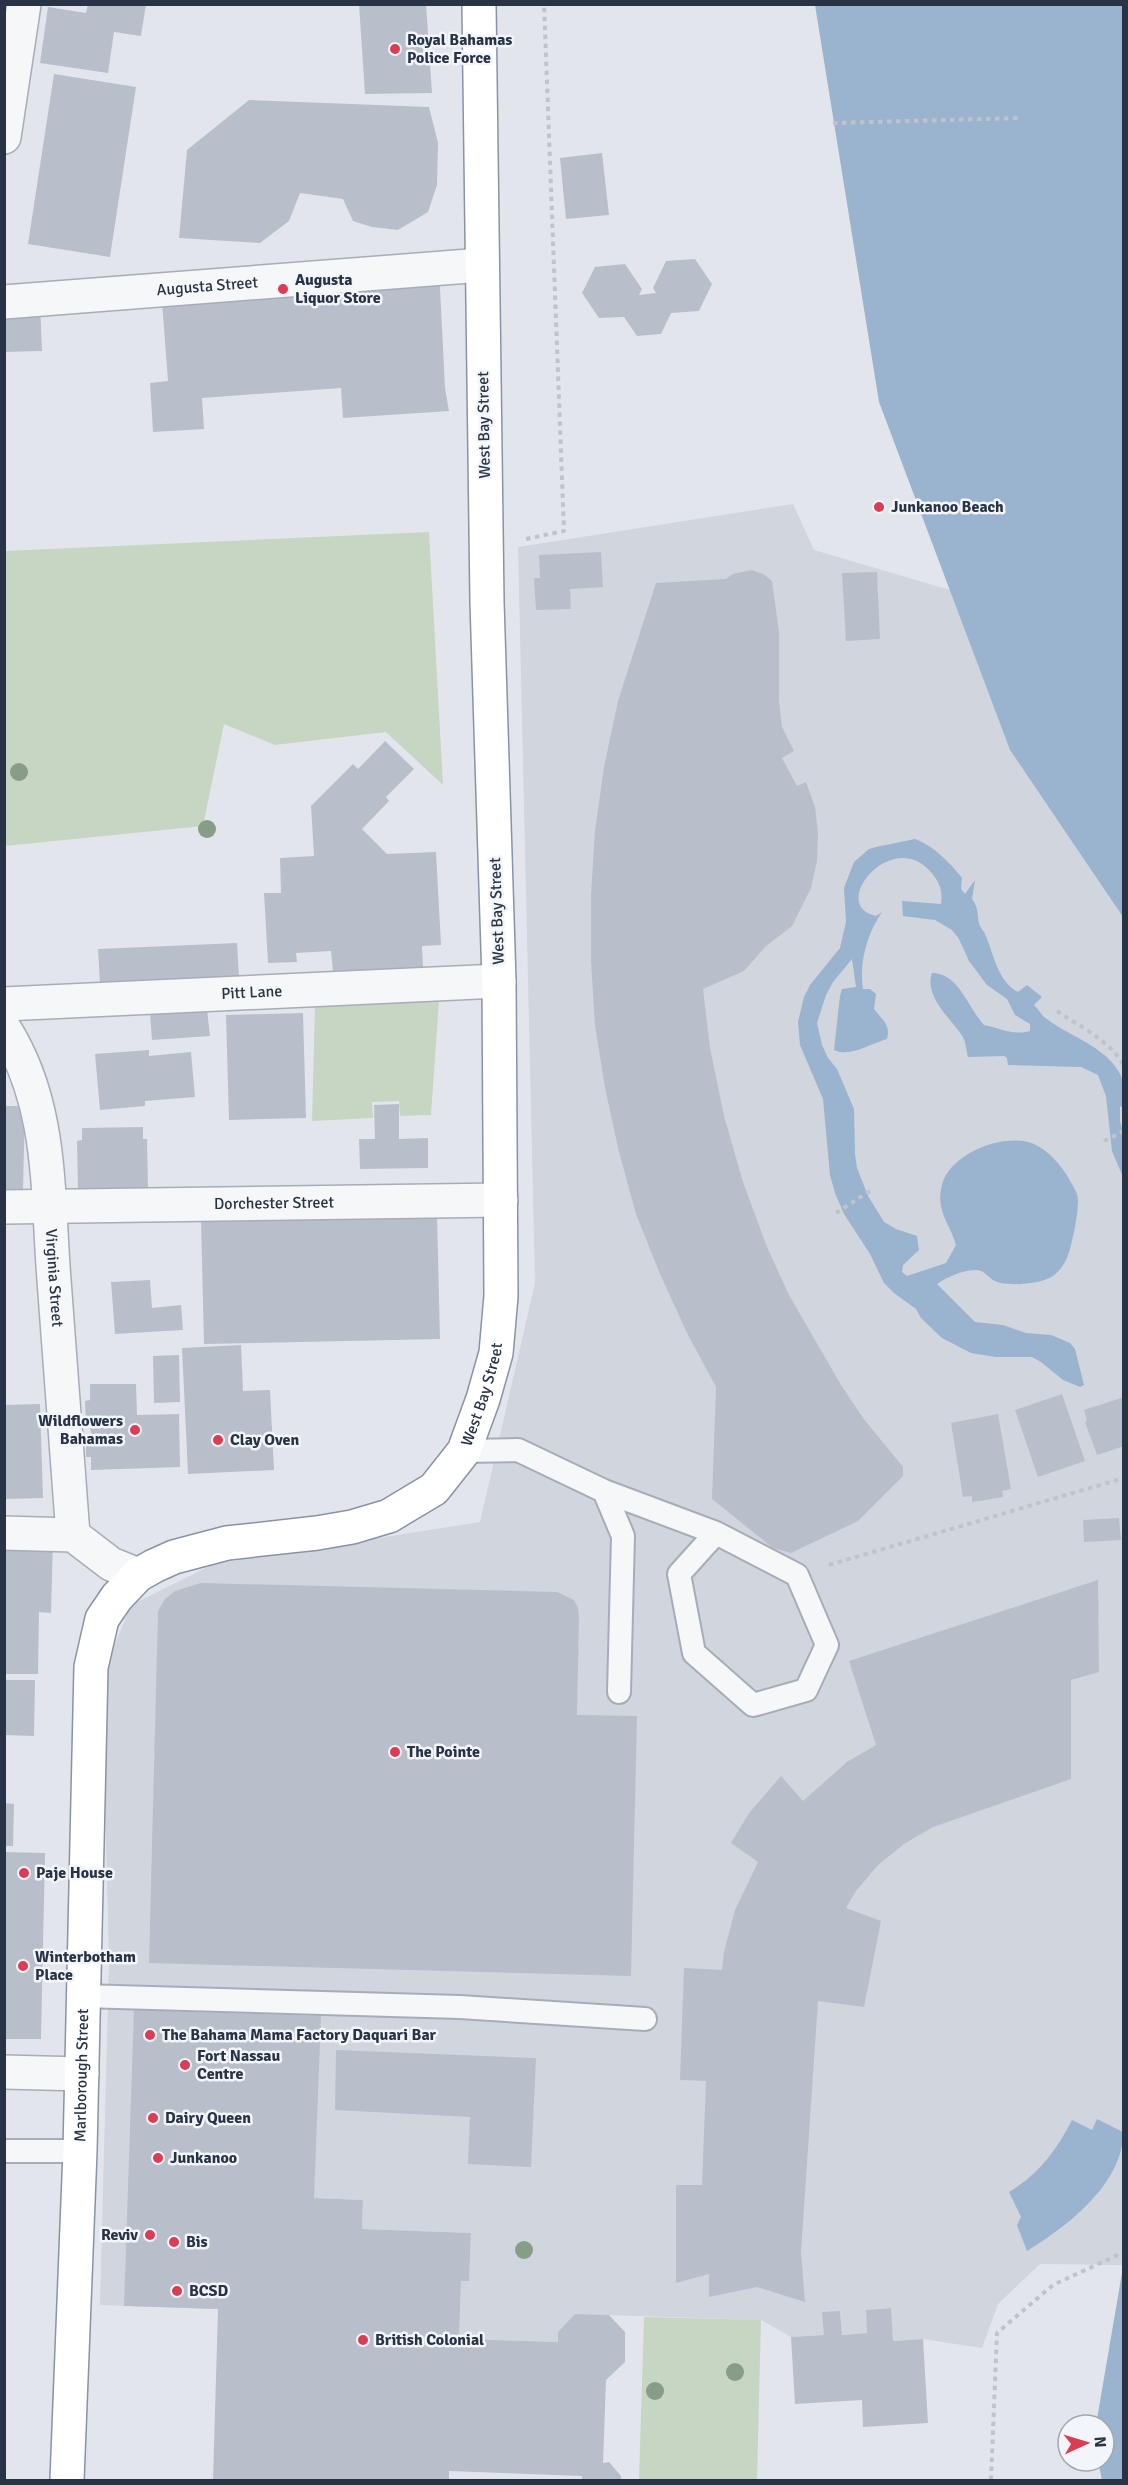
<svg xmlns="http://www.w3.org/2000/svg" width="1128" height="2485" font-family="Signika,sans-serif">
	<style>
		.built { fill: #d0d5de }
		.green { fill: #c7d6c2 }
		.water { fill: #9ab3ce }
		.building { fill: #b9bfca }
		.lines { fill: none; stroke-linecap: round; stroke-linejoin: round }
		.service-casing { stroke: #a6adb7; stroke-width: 26 }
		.minor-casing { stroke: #a6adb7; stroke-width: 36 }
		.trunk-casing { stroke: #8893a4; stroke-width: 36 }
		.path { stroke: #c0c4ca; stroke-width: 4; stroke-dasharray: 4.5 4.5; stroke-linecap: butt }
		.service { stroke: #f5f7f9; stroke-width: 22 }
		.minor { stroke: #f5f7f9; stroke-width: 33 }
		.trunk { stroke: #fff; stroke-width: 33 }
		.tree { fill: #879d87 }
		.poi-dot { fill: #da3d54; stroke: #f2f5f9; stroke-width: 2 }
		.labels { text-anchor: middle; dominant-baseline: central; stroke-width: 5; stroke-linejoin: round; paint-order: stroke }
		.poi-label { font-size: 16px; font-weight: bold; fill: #283345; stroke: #f2f5f9; text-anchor: start }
		.street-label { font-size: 16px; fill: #283345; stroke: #f2f5f9 }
	</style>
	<rect width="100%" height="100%" fill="#e2e6ec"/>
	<path class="built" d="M793,504L814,550L950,590L1010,750L1123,917V2265L1040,2264L998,2304L982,2348L923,2339L893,2341L890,2308L866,2310L867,2333L842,2335L840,2311L824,2335L791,2337L761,2320L576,2314L558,2332V2342L459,2339L461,2281L469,2280L471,2233L362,2229L363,2200L315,2198L218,2309L100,2305L109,1963L102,1676L131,1605L214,1564L480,1522L535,1283L518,547Z"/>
	<path class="green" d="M429,532L443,785L386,732L275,745L224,724L203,826L5,846V551Z
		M439,1001L431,1115L400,1116L399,1101L372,1102L373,1118L312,1121L315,1005Z
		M644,2317L761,2320L757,2480H639Z"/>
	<path class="water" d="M815,5H1123V917L1010,750L879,402Z
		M915,839C935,847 948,861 962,878L961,889L965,894L975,880L972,899C980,910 976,915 980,926C981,929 984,931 985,934C994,954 997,981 1018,992L1027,985L1042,997L1034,1005C1037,1008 1040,1012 1043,1016C1067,1037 1116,1048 1124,1085C1125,1092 1124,1101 1123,1108L1120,1106V1121L1124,1137L1123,1177L1112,1151L1106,1096L1098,1075L1081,1067L1008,1065L1007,1058L1004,1056L968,1057C966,1050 966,1040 961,1034C949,1017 924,996 932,973C959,973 968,1008 984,1025C999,1028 1014,1036 1030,1031V1024L1015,1015L1007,999L987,985L969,961L959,939L952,930L935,920L903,916L902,901L941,904C943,889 939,881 929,870C890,829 828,906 876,916L882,912C867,934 859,962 863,989H870L876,994L874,1009C882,1020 891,1024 887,1039C872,1043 849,1058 834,1050L840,996L842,989L856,987L852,959L833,982L826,995L817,1023L822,1045L828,1058L837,1069L854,1109L855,1154L857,1168L868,1196L884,1222L896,1229L917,1236L919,1250L903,1265L902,1272L907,1276L946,1263L956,1245C950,1223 935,1211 942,1185C950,1153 1005,1132 1034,1144C1048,1150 1062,1166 1069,1179C1073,1186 1078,1193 1078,1200C1078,1210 1076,1222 1074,1232C1070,1249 1068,1265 1053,1276C1042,1284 1007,1287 995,1281C988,1278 985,1270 976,1270C963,1270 947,1277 937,1284L975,1322L1003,1325L1026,1333L1051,1335L1070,1343L1075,1349L1084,1385L1080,1387L1063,1380L1041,1362L1032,1357H996L971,1353L942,1338L921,1318L916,1309L894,1293L884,1283L870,1254L844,1214L835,1193L830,1175L823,1099L800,1045L798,1022L804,997L810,985L840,948L846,922L844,888L854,862L869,849L876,847Z
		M1097,2119L1123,2132C1124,2183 1067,2227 1027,2251L1017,2225L1021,2217L1009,2192C1038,2175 1057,2150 1072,2120L1092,2130Z
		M1123,2267V2480H1102L1098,2461H1104V2425H1096Z"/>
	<path class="building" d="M88,4H146L141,36L114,32L108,73L40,63L48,7L86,13Z
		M359,4H426L432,93L365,94Z
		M54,74L136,87L110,257L28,244Z
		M249,100L429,107L438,143L437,185L428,212L398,230L372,227L353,221L343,199L300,193L289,221L260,243L179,238L187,150Z
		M602,153L609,215L566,219L560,158Z
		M695,259L712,284L699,311L671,313L661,334L637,336L624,317L599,318L582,293L595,267L625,264L642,289L639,295L656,293L653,288L666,261Z
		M439,268L445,388L449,411L343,418L341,388L202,398L204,429L153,432L150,383L168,381L161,289Z
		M40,304L42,351L4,352V306Z
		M601,552L603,587L570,589L571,609L536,610L534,578H540L539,555Z
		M752,570L763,574L772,581L779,632V701L782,727L794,751L782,758L797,786L806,782L815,807L818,834L817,861L811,888L792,926L765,947L744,971L703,989L710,1048L724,1116L743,1182L767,1247L789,1295L841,1385L863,1418L903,1467V1476L858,1521L791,1553L773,1548L712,1499L716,1387L687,1333L660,1274L636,1214L619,1152L605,1088L595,1025L591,960V895L595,831L604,767L618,701L656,583L726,579L733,574Z
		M877,572L880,639L846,641L842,573Z
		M385,741L414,769L386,797L389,801L362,829L387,854L436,852L441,945L422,946L423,967L333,972L331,951L296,953L297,962L268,963L264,893H281L280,858L314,856L311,806L353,764L358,769Z
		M237,943L239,977L100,983L98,949Z
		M207,1009L210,1036L152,1040L150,1013Z
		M303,1013L306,1118L229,1120L226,1015Z
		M149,1050V1056L191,1052L195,1097L145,1101V1106L100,1110L95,1054Z
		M399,1104V1139L428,1138V1168L360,1169L359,1139H375L374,1105Z
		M4,1106H25L23,1190H4Z
		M143,1127V1139H147L148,1188L78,1190L77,1141L82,1140V1128Z
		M437,1215L440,1339L204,1344L201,1220Z
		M150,1280L152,1308L181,1305L183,1330L115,1334L111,1282Z
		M241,1345L243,1391L270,1390L274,1470L188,1474L182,1348Z
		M179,1355L180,1402L154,1403L153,1356Z
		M90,1384H136L137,1415L179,1414L180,1467L91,1470V1457H86V1435H91L90,1425L86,1426L85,1401L90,1400Z
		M1062,1394L1085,1461L1038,1477L1015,1410Z
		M1124,1397V1446L1097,1455L1085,1422L1087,1421L1084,1410Z
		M40,1404L43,1498L4,1499V1405Z
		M998,1414L1011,1489L1002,1491L1003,1497L972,1502V1496L963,1497L951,1423Z
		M1119,1518L1121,1540L1084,1542L1083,1520Z
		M4,1540H53L51,1613L39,1612L38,1674H4Z
		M1098,1580L1099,1672L1071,1680V1779L933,1827L904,1844L878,1865L856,1891L846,1908L881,1921L864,2007L818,2001L801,2252L805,2302L757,2287L709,2297V2274L676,2283V2185H702L706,2081L680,2080L684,1968L722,1970L724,1952L735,1910L758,1862L731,1843L749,1813L781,1776L803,1801L847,1762L876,1745L849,1661Z
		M201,1583L557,1592L574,1600L578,1608L579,1618L577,1715L637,1716L631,1976L149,1963L158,1611L165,1599L175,1591Z
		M4,1680H35L34,1736L4,1735Z
		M4,1803L14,1804L13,1846H4Z
		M4,1852L45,1853L41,2039H4Z
		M134,2010L321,2016L314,2198L363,2200L362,2229L471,2233L469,2281H461L459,2339L558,2342V2332L575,2314L609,2315L625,2332V2362L606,2380L603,2463L609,2462L621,2476V2480H582V2476L449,2471V2480H213L218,2309L124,2306Z
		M336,2050L536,2058L531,2167L468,2164L470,2117L335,2110Z
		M891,2308L893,2341L923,2339L928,2423L863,2427L862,2400L795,2404L791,2337L824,2335L822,2312L840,2311L842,2335L867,2333L866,2310Z"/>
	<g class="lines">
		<defs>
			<path id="service" d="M464,1451L518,1450L604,1491L716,1533L797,1575L827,1645L806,1690L753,1705L694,1653L679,1574L716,1533
				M604,1491L623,1536L619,1692
				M82,1996L460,2007L645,2019
				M4,2151H80"/>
			<g id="minor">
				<path d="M4,137L24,4"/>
				<path id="s1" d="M4,302L482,265"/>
				<path id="s2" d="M4,1004L499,981"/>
				<path id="s3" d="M4,1028C53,1105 47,1192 54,1280C60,1365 67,1450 73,1535"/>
				<path id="s4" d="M4,1207L501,1200"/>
				<path d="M4,1533L73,1535L111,1564L138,1575"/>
				<path d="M4,2072L82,2074"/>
			</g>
			<g id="trunk">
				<path id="s5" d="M67,2480L80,2151L91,1667L102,1619L117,1597L138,1575L154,1566L174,1557L227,1543L317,1533L352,1527L389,1516L434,1489L464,1451L483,1399L496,1353L501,1296L499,981L487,602L479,4"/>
			</g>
		</defs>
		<use href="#service" class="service-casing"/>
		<use href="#minor" class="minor-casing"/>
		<use href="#trunk" class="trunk-casing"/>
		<path class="path" d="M833,123L1022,118
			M526,539L564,531L544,4
			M1057,1011C1080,1027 1110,1040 1124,1066
			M1104,1141L1124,1131
			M836,1213L870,1191
			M829,1565L1124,1478
			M991,2480L997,2333L1053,2285L1124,2252"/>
		<use href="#service" class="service"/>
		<use href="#minor" class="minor"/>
		<use href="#trunk" class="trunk"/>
	</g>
	<g class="tree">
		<circle cx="19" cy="772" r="9"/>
		<circle cx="207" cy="829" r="9"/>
		<circle cx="524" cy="2250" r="9"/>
		<circle cx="735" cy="2372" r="9"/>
		<circle cx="655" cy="2391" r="9"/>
	</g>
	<g class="poi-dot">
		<circle cx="395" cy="49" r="6"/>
		<circle cx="283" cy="289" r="6"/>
		<circle cx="879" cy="507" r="6"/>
		<circle cx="135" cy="1430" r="6"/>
		<circle cx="218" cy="1440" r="6"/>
		<circle cx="395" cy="1752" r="6"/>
		<circle cx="24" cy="1873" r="6"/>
		<circle cx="23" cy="1966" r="6"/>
		<circle cx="150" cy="2035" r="6"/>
		<circle cx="185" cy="2065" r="6"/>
		<circle cx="153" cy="2118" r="6"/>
		<circle cx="158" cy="2158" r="6"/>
		<circle cx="150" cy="2235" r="6"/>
		<circle cx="174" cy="2242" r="6"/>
		<circle cx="177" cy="2291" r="6"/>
		<circle cx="363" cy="2340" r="6"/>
	</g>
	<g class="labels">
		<g class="poi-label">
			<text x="407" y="40">Royal Bahamas<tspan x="407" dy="18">Police Force</tspan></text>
			<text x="295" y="280">Augusta<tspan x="295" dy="18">Liquor Store</tspan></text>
			<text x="891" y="507">Junkanoo Beach</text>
			<text x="123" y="1421" text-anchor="end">Wildflowers<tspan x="123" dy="18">Bahamas</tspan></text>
			<text x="230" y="1440">Clay Oven</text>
			<text x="407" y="1752">The Pointe</text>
			<text x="36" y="1873">Paje House</text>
			<text x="35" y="1957">Winterbotham<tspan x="35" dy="18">Place</tspan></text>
			<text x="162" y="2035">The Bahama Mama Factory Daquari Bar</text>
			<text x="197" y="2056">Fort Nassau<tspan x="197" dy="18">Centre</tspan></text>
			<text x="165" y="2118">Dairy Queen</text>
			<text x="170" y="2158">Junkanoo</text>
			<text x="138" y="2235" text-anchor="end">Reviv</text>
			<text x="186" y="2242">Bis</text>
			<text x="189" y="2291">BCSD</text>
			<text x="375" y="2340">British Colonial</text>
		</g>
		<g class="street-label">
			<text stroke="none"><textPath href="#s1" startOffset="204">Augusta Street</textPath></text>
			<text transform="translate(484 425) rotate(-91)">West Bay Street</text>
			<text transform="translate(497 911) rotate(-92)">West Bay Street</text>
			<text stroke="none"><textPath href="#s2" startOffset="248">Pitt Lane</textPath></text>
			<text stroke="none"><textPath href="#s4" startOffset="270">Dorchester Street</textPath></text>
			<text stroke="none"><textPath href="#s3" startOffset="258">Virginia Street</textPath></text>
			<text stroke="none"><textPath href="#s5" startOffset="1340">West Bay Street</textPath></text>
			<text stroke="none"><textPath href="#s5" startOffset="405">Marlborough Street</textPath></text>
		</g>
	</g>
	<rect width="1128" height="2485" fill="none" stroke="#283345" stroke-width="12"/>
	<g transform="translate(1086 2443) rotate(86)"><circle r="28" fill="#f2f5f9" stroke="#a1a7b1" stroke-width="1.5"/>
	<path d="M0-4.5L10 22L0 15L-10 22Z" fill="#da3d54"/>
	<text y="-9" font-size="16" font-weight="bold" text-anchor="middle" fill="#283345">N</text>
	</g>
</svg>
